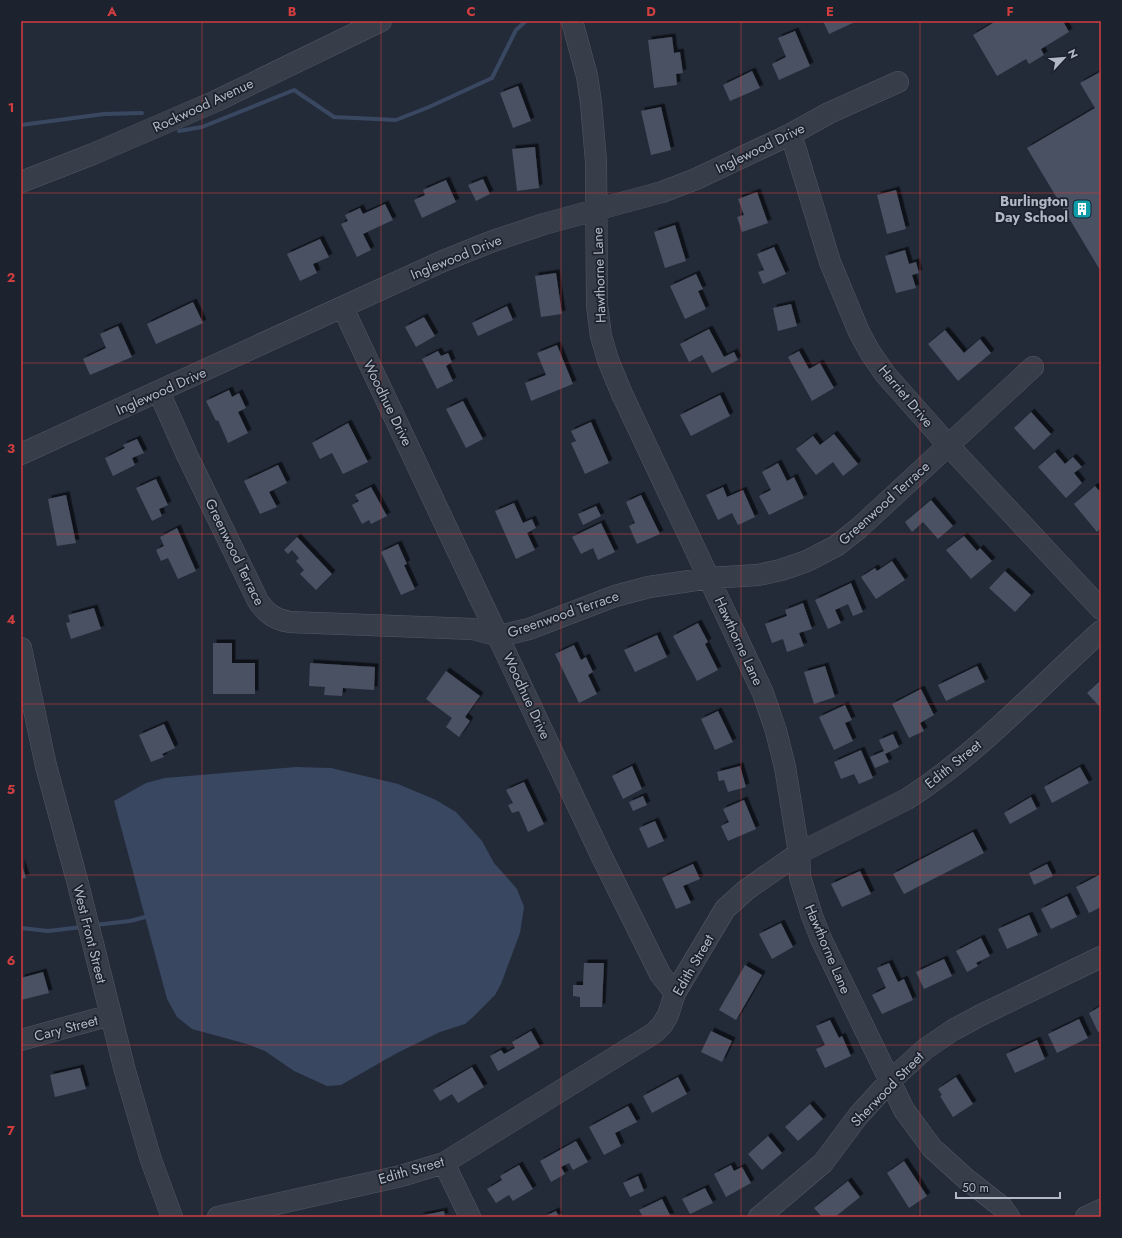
<svg xmlns="http://www.w3.org/2000/svg" width="1122" height="1238" font-family="Jost,sans-serif">
	<style>
		.water { fill: #394761 }
		.lines { fill: none; stroke-linecap: round; stroke-linejoin: round }
		.stream { stroke: #394761; stroke-width: 4 }
		.building { fill: #495162; filter: url(#shadow) }
		.minor-casing { stroke: #525864; stroke-width: 22 }
		.minor { stroke: #373d49; stroke-width: 21 }
		.grid { fill: none; stroke: #d13e40; stroke-width: 1; stroke-opacity: 0.55 }
		.labels { text-anchor: middle; dominant-baseline: central; stroke-width: 3.5; stroke-linejoin: round; paint-order: stroke }
		.street-label { font-size: 14px; fill: #b2b8c5; stroke: #1c222e }
		.poi-label { font-size: 14px; font-weight: bold; fill: #b2b8c5; stroke: #1c222e; text-anchor: end }
		.neatline { fill: none; stroke: #d13e40; stroke-width: 1.5 }
		.grid-label { font-size: 13px; text-anchor: middle; font-weight: bold; fill: #d13e40 }
	</style>
	<defs>
		<filter id="shadow"><feDropShadow dx="3.5" dy="-3.5" stdDeviation="0" flood-color="#0009"/></filter>
	</defs>
	<rect width="100%" height="100%" fill="#232b39"/>
	<path class="water" d="M296,767L331,768L398,784L436,800L456,812L482,841L494,863L517,889L524,907L520,933L501,984L495,995L472,1018L465,1024L440,1032L397,1053L341,1085L327,1086L294,1071L265,1051L247,1044L192,1029L177,1017L167,999L114,801L146,783L165,778Z"/>
	<g class="lines">
		<path class="stream" d="M21,125L104,114L142,113
			M179,131L202,127L294,90L334,117L396,120L429,107L492,78L516,30L526,21
			M95,925L130,921L149,916
			M21,928L48,931L82,927"/>
	</g>
	<path class="building" d="M823,21H857L829,34Z
		M996,21H1063L1069,32L1041,49L1044,55L1029,64L1026,59L997,76L973,35Z
		M795,31L810,66L779,80L772,64L786,57L778,38Z
		M672,37L674,53L680,52L683,73L676,74L677,85L654,88L648,40Z
		M752,71L760,88L730,101L723,85Z
		M1100,72L1101,270H1100L1027,148L1095,108L1080,83Z
		M518,86L531,121L513,128L500,93Z
		M661,107L671,150L651,155L641,111Z
		M535,147L539,188L517,191L512,149Z
		M483,179L490,194L476,201L468,185Z
		M446,180L456,202L422,218L414,200L425,195L423,190Z
		M896,190L906,229L887,234L877,195Z
		M757,192L768,223L742,232L737,217L744,215L738,199Z
		M385,204L393,220L363,234L371,250L357,257L341,224L348,221L345,215L360,208L363,214Z
		M675,225L686,261L665,268L654,232Z
		M320,239L329,257L313,264L317,273L300,281L287,254Z
		M774,247L786,274L763,284L758,272L764,270L757,254Z
		M905,250L909,264L916,262L919,273L912,275L916,288L896,293L885,256Z
		M556,273L562,314L541,317L535,276Z
		M696,274L703,289L698,291L706,309L685,319L670,286Z
		M193,302L203,323L156,344L147,324Z
		M791,304L797,326L778,331L773,308Z
		M507,306L513,320L478,336L472,323Z
		M424,317L435,336L416,347L405,327Z
		M118,326L132,357L90,375L83,359L106,348L100,334Z
		M709,329L724,357L734,352L738,360L712,373L702,355L689,362L680,344Z
		M945,330L964,353L980,339L991,353L958,381L928,344Z
		M557,345L573,384L531,401L525,383L546,375L537,353Z
		M438,351L441,356L448,353L452,362L446,366L453,381L437,389L422,359Z
		M799,351L809,369L820,363L834,388L812,401L788,357Z
		M229,390L232,397L239,393L246,408L238,412L248,433L228,443L218,420L216,421L206,401Z
		M720,395L730,416L691,436L680,415Z
		M463,401L483,439L466,448L446,409Z
		M1031,412L1051,434L1034,450L1014,428Z
		M591,422L609,463L585,474L571,443L576,441L571,431Z
		M348,423L368,462L343,474L332,453L320,459L312,443Z
		M834,434L858,464L843,476L833,462L816,475L796,449L813,436L820,445Z
		M137,439L144,453L132,458L135,465L113,476L105,458L125,448L123,445Z
		M1055,452L1065,464L1073,457L1082,467L1074,473L1082,483L1066,498L1038,467Z
		M778,463L787,481L794,477L804,498L769,515L759,496L771,490L762,472Z
		M278,465L287,483L269,492L277,507L260,514L244,481Z
		M156,479L168,505L159,509L162,516L152,521L136,488Z
		M1095,486L1101,493V528L1097,532L1074,504Z
		M371,487L387,516L371,524L369,520L362,524L352,505L359,501L355,495Z
		M723,487L727,497L743,490L755,517L738,525L732,513L718,520L706,495Z
		M66,495L76,543L57,546L48,499Z
		M641,495L660,534L637,544L629,526L635,523L626,502Z
		M931,500L953,526L938,539L923,522L912,532L905,522Z
		M514,503L523,523L532,519L536,528L527,533L535,550L516,559L495,511Z
		M596,506L601,516L583,525L578,514Z
		M601,523L615,552L598,560L593,548L581,554L572,537Z
		M177,528L196,571L178,579L168,558L161,561L156,550L164,546L160,537Z
		M964,536L977,551L980,548L992,561L971,579L946,550Z
		M297,537L332,574L316,590L300,574L304,570L296,561L299,558L292,550L288,554L284,550Z
		M398,544L407,564L404,565L415,589L401,595L381,552Z
		M892,561L905,580L876,599L861,577L875,568L877,571Z
		M1005,571L1031,595L1015,612L989,588Z
		M851,583L863,612L853,616L848,604L835,610L841,623L828,629L815,600Z
		M803,603L812,629L799,633L804,646L787,652L783,639L772,643L765,624L787,616L785,610Z
		M94,608L101,629L71,639L66,623L70,622L68,615Z
		M698,623L708,642L705,644L718,670L697,681L673,636Z
		M657,635L667,657L635,672L624,650Z
		M213,643H232V663H255V694H213Z
		M574,645L581,660L586,657L593,672L588,675L597,694L579,703L555,654Z
		M310,663L375,667L374,690L343,688L342,696L324,695L325,687L309,686Z
		M825,666L835,697L814,704L804,672Z
		M977,666L985,682L946,701L938,685Z
		M446,671L480,696L465,717L470,721L459,737L446,727L452,718L426,699Z
		M1101,680V708L1087,693Z
		M921,689L934,715L920,723L924,731L909,738L892,704Z
		M845,705L852,720L845,723L853,741L834,750L819,717Z
		M718,711L733,742L715,750L701,719Z
		M164,724L175,748L162,754L164,757L151,762L139,735Z
		M893,734L899,747L885,754L889,762L875,768L870,757L884,751L879,740Z
		M861,750L873,778L859,784L854,774L841,779L834,762Z
		M632,766L642,789L623,799L612,776Z
		M740,766L746,787L728,792L724,780L719,781L717,772Z
		M1080,767L1089,783L1052,803L1044,787Z
		M524,782L544,824L528,832L519,811L512,813L508,805L513,803L506,790Z
		M643,796L647,805L633,811L629,802Z
		M1031,797L1037,809L1010,824L1004,813Z
		M744,800L756,829L728,841L721,826L729,822L723,809Z
		M655,821L664,841L648,848L639,828Z
		M973,832L984,853L904,894L893,874Z
		M21,862L26,878L21,879Z
		M693,864L700,879L683,886L691,903L676,909L662,878Z
		M1047,864L1053,876L1034,885L1029,873Z
		M860,871L871,894L842,907L831,884Z
		M1101,874V907L1089,913L1076,887Z
		M1067,896L1077,917L1051,929L1041,909Z
		M1029,915L1038,935L1007,949L998,929Z
		M781,923L793,947L772,959L759,934Z
		M981,938L990,956L976,963L978,966L967,972L956,951Z
		M944,959L952,976L924,989L916,972Z
		M584,963H604L602,1007H580V997L573,996V985H583Z
		M889,963L898,982L904,979L913,1000L882,1014L872,995L886,988L877,968Z
		M745,965L762,975L736,1020L719,1010Z
		M43,972L49,993L21,1000V978Z
		M1101,1006V1031L1098,1032L1089,1013Z
		M1079,1019L1088,1038L1057,1053L1048,1034Z
		M830,1020L839,1038L842,1036L851,1056L825,1068L816,1049L825,1045L816,1026Z
		M531,1031L540,1047L498,1071L490,1056L501,1050L504,1054L515,1048L512,1042Z
		M711,1031L732,1041L722,1062L701,1052Z
		M1037,1040L1045,1059L1015,1073L1006,1054Z
		M472,1067L484,1087L458,1103L452,1094L440,1101L433,1090Z
		M80,1068L86,1089L55,1097L50,1075Z
		M678,1077L687,1094L652,1113L643,1096Z
		M956,1077L973,1104L953,1117L940,1096L942,1095L938,1089Z
		M810,1104L823,1119L798,1141L785,1127Z
		M628,1106L637,1122L615,1133L621,1146L604,1155L589,1127Z
		M768,1136L782,1153L762,1170L748,1154Z
		M576,1141L588,1162L573,1170L569,1163L561,1167L565,1174L551,1182L540,1161Z
		M904,1161L927,1196L909,1208L887,1173Z
		M519,1165L533,1189L513,1201L509,1195L496,1203L487,1189L502,1180L500,1176Z
		M731,1165L734,1171L742,1167L751,1183L726,1197L714,1174Z
		M638,1176L644,1191L630,1197L623,1183Z
		M848,1181L860,1197L835,1217H822L814,1208Z
		M705,1188L713,1203L690,1214L682,1199Z
		M662,1199L671,1217H643L639,1210Z
		M444,1211L445,1217H420V1216Z
		M556,1211L559,1217H543Z"/>
	<g class="lines">
		<defs>
			<path id="minor" d="M572,21L587,76L591,103L596,161L597,305L601,336L608,360L622,394L763,693L776,731L785,767L799,853L800,877L812,916L822,941L904,1110L932,1148L965,1178L1002,1207L1009,1217
				M791,134L830,262L859,332L870,352L885,374L948,445L1101,609
				M21,182L93,154L216,101L381,21
				M343,308L601,855L660,974L675,993
				M159,392L187,455L258,601C267,614 274,619 290,622L473,629L499,636L529,629L615,596L649,587L709,578L758,575L781,570L807,561L836,546L859,528L1033,367
				M21,454L443,261L493,241L544,224L662,192L696,179L791,134L829,113L898,82
				M21,648L46,766L78,884L125,1071L151,1160L172,1217
				M21,1040L111,1015
				M444,1163L470,1217
				M218,1217L401,1176L444,1163L654,1033L662,1025L668,1015L675,993L725,909L746,890L799,853L907,799C979,753 1038,688 1101,631
				M759,1217L823,1163L858,1116L889,1082L925,1049L953,1030L981,1015L1101,957
				M1086,1217L1101,1210"/>
		</defs>
		<use href="#minor" class="minor-casing"/>
		<use href="#minor" class="minor"/>
	</g>
	<path class="grid" d="M202,21V1217M381,21V1217M561,21V1217M741,21V1217M920,21V1217M21,193H1101M21,363H1101M21,534H1101M21,704H1101M21,875H1101M21,1045H1101"/>
	<defs>
		<symbol id="building-square" viewBox="-11 -11 22 22"><rect x="-9" y="-9" width="18" height="18" rx="4" fill="#0f9aa8" stroke="#1c222e"/><path d="M-4-6H4V6H1V3H-1V6H-4ZM-2.5-4.3h1.7v1.8h-1.7ZM.8-4.3h1.7v1.8H.8ZM-2.5-1h1.7V.8h-1.7ZM.8-1h1.7V.8H.8Z" fill="#fff"/></symbol>
	</defs>
	<g fill-rule="evenodd">
		<use href="#building-square" x="1071" y="198" width="22" height="22"/>
	</g>
	<g class="labels">
		<g class="street-label">
			<text transform="translate(203 105) rotate(-25)">Rockwood Avenue</text>
			<text transform="translate(760 148) rotate(-26)">Inglewood Drive</text>
			<text transform="translate(456 257) rotate(-22)">Inglewood Drive</text>
			<text transform="translate(599 275) rotate(-92)">Hawthorne Lane</text>
			<text transform="translate(161 391) rotate(-24)">Inglewood Drive</text>
			<text transform="translate(906 396) rotate(50)">Harriet Drive</text>
			<text transform="translate(388 403) rotate(64)">Woodhue Drive</text>
			<text transform="translate(884 503) rotate(-42)">Greenwood Terrace</text>
			<text transform="translate(235 552) rotate(64)">Greenwood Terrace</text>
			<text transform="translate(563 614) rotate(-19)">Greenwood Terrace</text>
			<text transform="translate(739 641) rotate(65)">Hawthorne Lane</text>
			<text transform="translate(527 696) rotate(65)">Woodhue Drive</text>
			<text transform="translate(953 764) rotate(-39)">Edith Street</text>
			<text transform="translate(90 934) rotate(76)">West Front Street</text>
			<text transform="translate(828 949) rotate(67)">Hawthorne Lane</text>
			<text transform="translate(693 965) rotate(-60)">Edith Street</text>
			<text transform="translate(66 1028) rotate(-15)">Cary Street</text>
			<text transform="translate(887 1089) rotate(-46)">Sherwood Street</text>
			<text transform="translate(411 1170) rotate(-16)">Edith Street</text>
		</g>
		<g class="poi-label">
			<text x="1068" y="201">Burlington<tspan x="1068" dy="16">Day School</tspan></text>
		</g>
	</g>
	<rect width="1122" height="1238" fill="none" stroke="#1c222e" stroke-width="44"/>
	<g transform="translate(1064 58) rotate(64)" stroke="#1c222e" stroke-width="3" paint-order="stroke">
	<path d="M0-3L7 15L0 10L-7 15Z" fill="#b2b8c5"/>
	<text y="-6" font-size="11" font-weight="bold" text-anchor="middle" fill="#b2b8c5">N</text>
	</g>
	<path d="M956 1192v6h104v-6" fill="none" stroke="#b2b8c5" stroke-width="2"/>
	<text x="962" y="1192" font-size="12" fill="#b2b8c5" stroke="#1c222e" stroke-width="3" paint-order="stroke">50 m</text>
	<rect x="22" y="22" width="1078" height="1194" class="neatline"/>
	<g class="grid-label">
		<text x="112" y="16">A</text>
		<text x="292" y="16">B</text>
		<text x="471" y="16">C</text>
		<text x="651" y="16">D</text>
		<text x="830" y="16">E</text>
		<text x="1010" y="16">F</text>
		<text x="11" y="112">1</text>
		<text x="11" y="282">2</text>
		<text x="11" y="453">3</text>
		<text x="11" y="624">4</text>
		<text x="11" y="794">5</text>
		<text x="11" y="965">6</text>
		<text x="11" y="1135">7</text>
	</g>
</svg>
